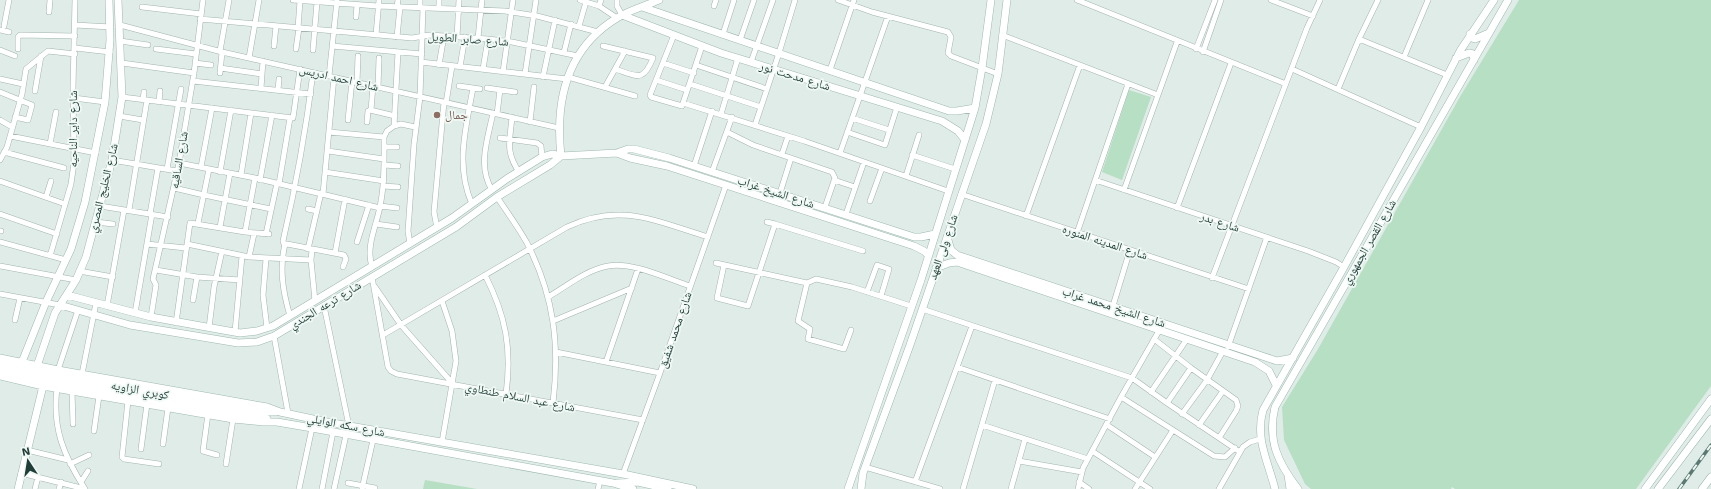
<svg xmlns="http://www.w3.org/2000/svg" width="1711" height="489" font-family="'Work Sans','Noto Naskh Arabic',sans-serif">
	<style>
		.green { fill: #b7dfc4 }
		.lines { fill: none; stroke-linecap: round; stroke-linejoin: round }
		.street-casing { stroke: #a2b4af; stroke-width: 6 }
		.secondary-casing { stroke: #9db9b0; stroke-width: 8 }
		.street { stroke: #fff; stroke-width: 5 }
		.secondary { stroke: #fff; stroke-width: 7 }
		.rail-casing { stroke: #597972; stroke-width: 3.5 }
		.rail { stroke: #f0f8f5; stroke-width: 2; stroke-dasharray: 6; stroke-linecap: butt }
		.education-dot { fill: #8d6e63; stroke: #f0f8f5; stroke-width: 1.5 }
		.labels { text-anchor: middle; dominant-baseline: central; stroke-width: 3.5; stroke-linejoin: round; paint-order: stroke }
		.street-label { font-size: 12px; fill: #1f3e37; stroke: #f0f8f5 }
		.education-label { font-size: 12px; fill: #785e54; stroke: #f0f8f5; text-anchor: start }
	</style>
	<rect width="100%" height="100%" fill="#e0ece7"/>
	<path class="green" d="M1519,0H1711V386L1636,489H1455L1452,487L1451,489H1311L1305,484L1284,440L1282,407L1318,349L1461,95Z
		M1129,90L1151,97L1122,180L1102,172Z
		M425,480L477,489H423Z"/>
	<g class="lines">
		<defs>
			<path id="street" d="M293,0L378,6L505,11L537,16L598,32
				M580,0L599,6L617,18
				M617,0V6L622,15
				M838,0L872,12L948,32L951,37L948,53L951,56L998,74
				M1077,0L1286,84
				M1271,0L1313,16
				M599,6L601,0
				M714,6L716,0
				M142,7L201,14
				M397,7L398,0
				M420,8V0
				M439,8V0
				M49,12L50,0
				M356,17L357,5
				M200,19L412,38L430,35L488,39L512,42L578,56
				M75,25L111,27
				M120,25L222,52L559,128
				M4,26L9,0
				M579,26L586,2
				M298,28L300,1
				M0,30L9,32
				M723,34L734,0
				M376,35L379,0
				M674,35L650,95L651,97L682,106L702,46
				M1002,35L1158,95
				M397,37L400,7
				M457,37L459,0
				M478,38L482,0
				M1359,39L1447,75
				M740,40L754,0
				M120,41L148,45
				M274,46L276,26
				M332,46L422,54
				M603,46L653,58C643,83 637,76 615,69
				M75,48L110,52
				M18,49V37L20,35L75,36
				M156,49L196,54
				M296,49L299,28
				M1196,49L1215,0
				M0,50L15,56
				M313,50L317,2
				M220,51L229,0
				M564,52L571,24
				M1203,52L1221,0
				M1404,57L1428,0
				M249,58L259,0
				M421,62L567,79
				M751,62L773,0
				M122,63L194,73
				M195,63L211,65
				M663,63L694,73
				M439,65L444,36
				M696,65L767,89
				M460,67L465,37
				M220,68L262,74
				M483,69L488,39
				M1292,69L1421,127
				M830,70L854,0
				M503,72L513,0
				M220,73L222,52
				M313,73C306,130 296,185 283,241L284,244H287L344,255L346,259L343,267
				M525,74L536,0
				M329,76L337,1
				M543,77L555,20
				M568,77L635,96
				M0,79L23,84
				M656,80L687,90
				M193,81L311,94
				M357,83L358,56
				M690,84L761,107
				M459,86L480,89
				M605,87L625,51
				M261,88L263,61
				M378,88L379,58
				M487,88L515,92
				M1338,89L1359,39L1378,0
				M278,90L279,79
				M35,91L41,56
				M0,92L32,105L28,120L15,117
				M122,97L293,118L300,69
				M74,98L105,102
				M143,100L144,92
				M159,102L160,91
				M446,103L452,66
				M683,103L804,141L948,191
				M370,110L395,116
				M497,114L500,90
				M721,114L738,58
				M119,116L143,120
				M512,117C510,141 505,151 519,172
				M852,118L889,130
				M0,120L12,127
				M348,120L352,81
				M367,122L368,111L371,110L373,86
				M530,122L534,87
				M755,125L779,53L795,0
				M394,126L401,124L415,127
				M329,132L384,137
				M727,132L753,145L832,172L835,178L825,207
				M847,132L885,145L897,107
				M10,136L96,153
				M500,138L537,143L541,146L542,157
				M50,144L56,112
				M384,147H397
				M328,151L384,159
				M4,152L64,168
				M840,153L888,16
				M782,154L788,136
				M912,155L955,169
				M0,160L7,147L22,94L26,69L48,51L75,54
				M112,160L177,171
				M179,163L255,178L380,208
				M384,165L398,166
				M694,166L712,111
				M201,167L212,108
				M167,169L181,89
				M220,172L231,110
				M325,172L384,181
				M712,172L732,117
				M241,175L251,113
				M906,176L919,135
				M260,180L272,115
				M834,180L855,187
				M1095,180L1308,251L1336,262L1344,267
				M0,181L65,204
				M279,184L290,118
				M383,186L398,187
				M174,188L204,195L271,209
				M492,190C477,166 488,138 493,113
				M1124,190L1177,42
				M780,193L791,158
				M323,194L334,77
				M961,194L1249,289
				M46,197L51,181
				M497,197C507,212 518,227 527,243C554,296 560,345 553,403
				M870,201L882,168
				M472,204C455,166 466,127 473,88
				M100,206L168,217
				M380,206L397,208
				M1177,208L1231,63
				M308,209L317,211
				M129,210L147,100
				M0,214L57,234
				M150,214L158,168
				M846,214L864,162
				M1026,216L1080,65
				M96,222L113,224
				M198,223L209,169
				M376,224L397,227
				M775,224L863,251
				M220,227L230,173
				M437,228L434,212L444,102
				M0,231H1
				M245,232L255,178
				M1077,233L1128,84
				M266,234L277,183
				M0,242L66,260
				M357,242L369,205
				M147,244L186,248
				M187,244L249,257L311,260
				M285,244C279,269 283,292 290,316
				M410,244L408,231L414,144L420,97L423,8
				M308,249L321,193
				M312,250L311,260L315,301
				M335,253L345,199
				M50,256L71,184L74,163L73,88L75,0
				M249,257L254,234
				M266,259L263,295L267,328
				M716,263L807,283L816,279L852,287L911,306
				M724,265L717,298L748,306L775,224L767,222
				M0,266L76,280
				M372,267C365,244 378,224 381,201C385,180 384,159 384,137L387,131L394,126L398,52
				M156,270L197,277L240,280
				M79,271L113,277
				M485,275C506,316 512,349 506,394
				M372,277L388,367L391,371L397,374L643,420
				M1212,278L1307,28L1320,0
				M807,283L798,321L810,329L808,339L844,349L851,330
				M375,287L401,325L453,384
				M867,292L877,265L889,269L881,296
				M0,294L60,305
				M548,297C567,286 586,270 608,266C631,261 668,279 690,286
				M193,300L197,277
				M442,301L452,331L456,361L442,442
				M107,306L124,210
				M324,306L349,426
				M922,309L1132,378L1167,403L1240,452
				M1112,309L1130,250
				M135,313L152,214
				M151,317L156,285L153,279L179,163L194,73L203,0
				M15,320L20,298
				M553,321L632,288
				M176,323L190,223L245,232L269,234
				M209,328L214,287L222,251
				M235,332L242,256
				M383,335L567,227C620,202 655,221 708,237
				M274,336L288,413
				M1154,339L1191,368L1236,400L1238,406L1236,411L1219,438
				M1228,347L1267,237
				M556,352L660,373
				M606,362L638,269
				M957,367L1110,419
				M58,370L78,310
				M82,374L96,303
				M57,388C52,429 64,456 85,489
				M72,391L73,424
				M1151,392L1187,339
				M1121,397L1214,456L1225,457L1235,448
				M128,401L122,457L124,459L159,464
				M1167,403L1191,368
				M208,414L203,451L217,455
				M1182,414L1207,380L1223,351
				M982,425L1088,459
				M1107,425L1155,457
				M1199,425L1223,391
				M94,431L99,396
				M163,444L168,408
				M141,449L147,404
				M27,450L68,460
				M1092,451L1150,489
				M1019,461L1082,472
				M70,464L89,455
				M226,464L233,419
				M865,467L940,489
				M21,473L85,489
				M623,474L660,373L726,185
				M81,482L88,471
				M915,482L972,326
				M1079,482L1089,489
				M348,483L375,488
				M35,489L38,477
				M59,489L61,482
				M299,489L312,428
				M322,489L333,432
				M334,489L346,435
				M362,489L373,440
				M598,489L600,481
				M963,489L995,380
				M1011,489L1025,439
				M1078,489L1083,468L1121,397L1160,329
				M1135,489L1173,430
				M1219,489L1243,447L1250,442L1260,439"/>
			<path id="secondary" d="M642,7L949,111H957L975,108
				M622,15L721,53L942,121L958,131L965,140
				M1470,34L1472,38L1475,39L1489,33
				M1456,58L1469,53L1473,54L1474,60
				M617,153L630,158L667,166L914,246L924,251L928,255
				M561,156C555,101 566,49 617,18C630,10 645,6 659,0
				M947,237L951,250L957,255L1256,354L1277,361L1293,358
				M936,268L949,263L957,262L1255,362L1269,371L1276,385
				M67,295L151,317L223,330L240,333L257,331L273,326L452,218L508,178L542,157L552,154L561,156L617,153L628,149H634L669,158L914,237H921L935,234
				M60,305L130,325L238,343L257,342L274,336L456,227L497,197L550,165L561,156
				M0,358L58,370L267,407L280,412L327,422L623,474L693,489
				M22,362L46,302L71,249L85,202L105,102L110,40L109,0
				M0,363L70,378L266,412H276
				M37,366L55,313L76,280L86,257L112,160L122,97L118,0
				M0,370L83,387L267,419
				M0,376L43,386L233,419L263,422H277L312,428L613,483L633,489
				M1288,475L1290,489
				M617,483L638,482L668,489
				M18,489L43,386
				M848,489L921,280L975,108L982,68L991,0
				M861,489L863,473L910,345L986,124L998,74L1007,0
				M1275,489C1268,461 1255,439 1263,410L1344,267L1421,127L1460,51L1494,0
				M1298,489C1278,463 1267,440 1275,407L1508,0
				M1645,489L1711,399
				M1658,489L1711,419
				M1702,489L1711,477"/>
		</defs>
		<use href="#street" class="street-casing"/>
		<use href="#secondary" class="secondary-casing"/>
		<use href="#street" class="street"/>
		<use href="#secondary" class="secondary"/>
		<defs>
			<path id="rail" d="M1679,489L1711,445"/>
		</defs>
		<use href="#rail" class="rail-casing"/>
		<use href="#rail" class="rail"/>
	</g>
	<circle class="education-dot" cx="437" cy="115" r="4"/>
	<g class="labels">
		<g class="street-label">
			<text transform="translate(468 39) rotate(4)">شارع صابر الطويل</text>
			<text transform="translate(795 76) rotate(17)">شارع مدحت نور</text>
			<text transform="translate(339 78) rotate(13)">شارع احمد ادريس</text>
			<text transform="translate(73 129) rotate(-90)">شارع داير الناحيه</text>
			<text transform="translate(179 160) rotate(-80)">شارع الساقيه</text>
			<text transform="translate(103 188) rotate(-76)">شارع الخليج المصري</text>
			<text transform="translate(776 192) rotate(18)">شارع الشيخ غراب</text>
			<text transform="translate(1220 222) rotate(18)">شارع بدر</text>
			<text transform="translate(1105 242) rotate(18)">شارع المدينه المنوره</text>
			<text transform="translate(1369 242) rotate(-60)">شارع القصر الجمهوري</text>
			<text transform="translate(943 247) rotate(-71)">شارع ولى العهد</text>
			<text transform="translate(325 305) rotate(-31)">شارع ترعه الجندي</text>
			<text transform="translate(1114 307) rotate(18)">شارع الشيخ محمد غراب</text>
			<text transform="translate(675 330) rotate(-71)">شارع محمد شفيق</text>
			<text transform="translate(140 390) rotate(10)">كوبري الزاويه</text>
			<text transform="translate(520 397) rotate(11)">شارع عبد السلام طنطاوي</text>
			<text transform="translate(346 425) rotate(11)">شارع سكه الوايلي</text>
		</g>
		<g class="education-label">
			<text x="445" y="115">جمال</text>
		</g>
	</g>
	<g transform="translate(28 461) rotate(348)" stroke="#f0f8f5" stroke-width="3" paint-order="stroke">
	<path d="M0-3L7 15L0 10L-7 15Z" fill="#1f3e37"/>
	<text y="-6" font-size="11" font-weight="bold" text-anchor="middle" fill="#1f3e37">N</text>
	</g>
</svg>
